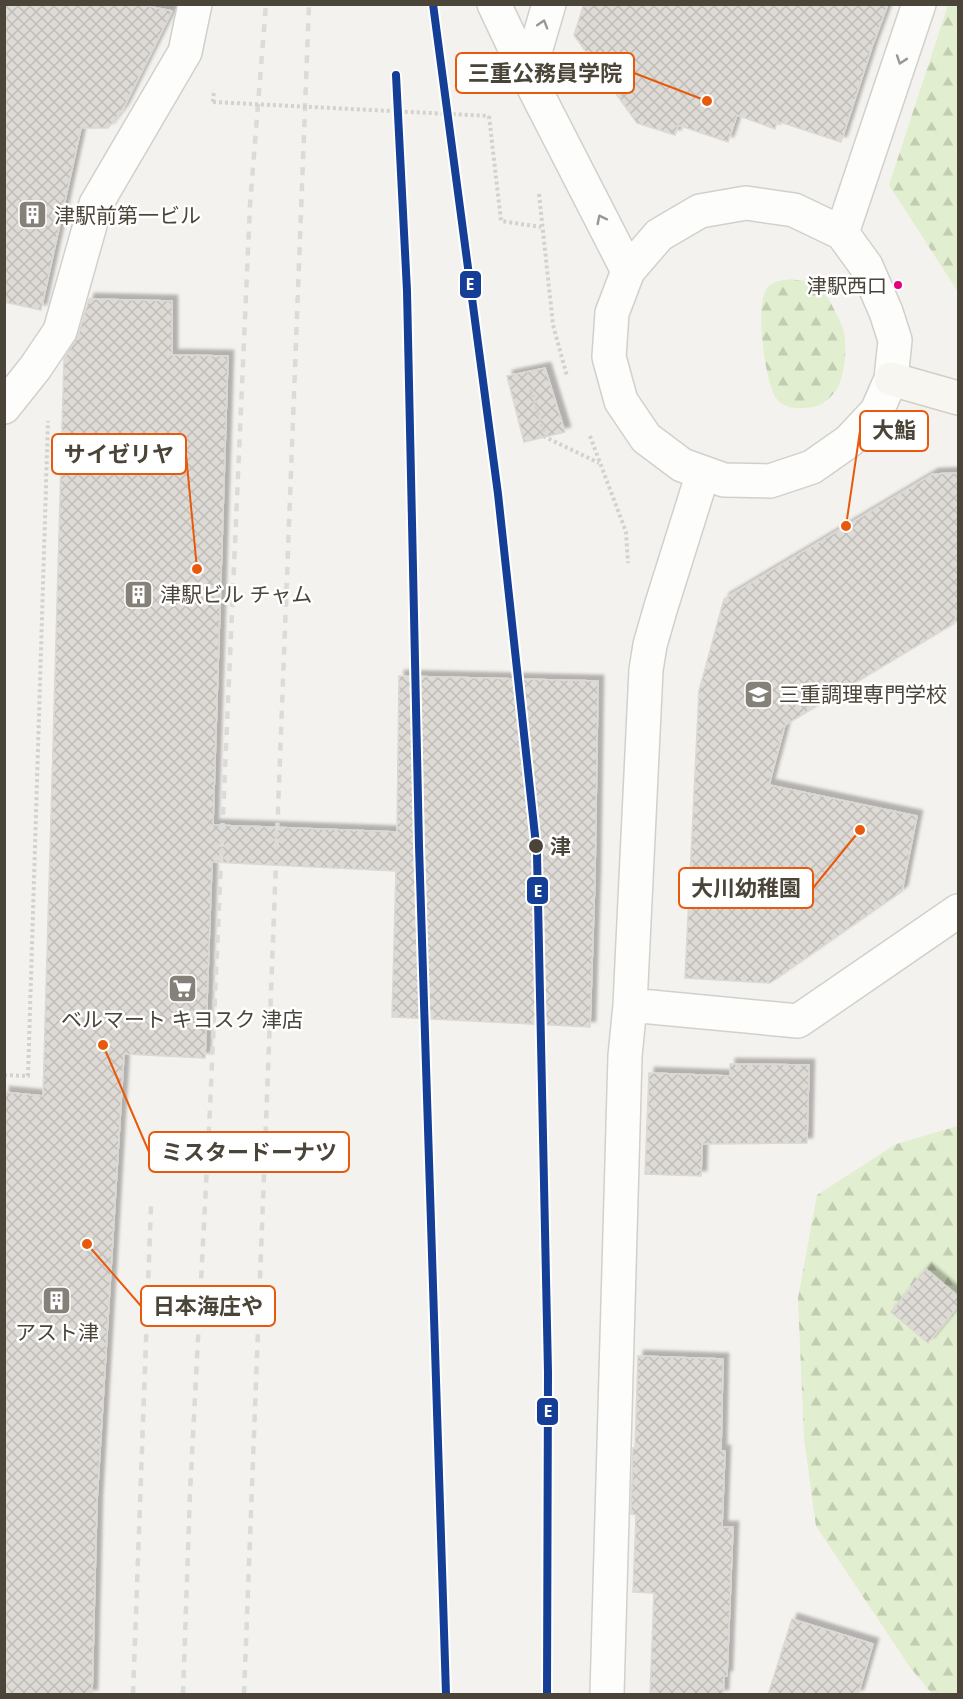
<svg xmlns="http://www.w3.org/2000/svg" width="963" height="1699" font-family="'Open Sans','Noto Sans JP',sans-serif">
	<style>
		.forest { fill: url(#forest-firs) }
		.building { fill: url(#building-cross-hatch); stroke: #dcd9d4; stroke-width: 1.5; filter: url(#shadow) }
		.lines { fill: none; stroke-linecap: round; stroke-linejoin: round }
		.pedestrian-casing { stroke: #d2d0cb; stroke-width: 36 }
		.minor-casing { stroke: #d2d0cb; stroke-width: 36 }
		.secondary-casing { stroke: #d3cfc5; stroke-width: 36 }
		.path { stroke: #d3d2cc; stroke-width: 4; stroke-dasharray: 3 3; stroke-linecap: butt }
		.pedestrian { stroke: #fdfdfc; stroke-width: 33 }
		.minor { stroke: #fdfdfc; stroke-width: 33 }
		.secondary { stroke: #f7f6f1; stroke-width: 33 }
		.rail { stroke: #dbdbda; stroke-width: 4.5; stroke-dasharray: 8 8; stroke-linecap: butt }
		.path-bridge { stroke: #d3d2cc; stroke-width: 4; stroke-dasharray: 3 3; stroke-linecap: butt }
		.rail-1-casing { stroke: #fff; stroke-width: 12 }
		.rail-1 { stroke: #153f97; stroke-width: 8 }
		.oneway { stroke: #9b9791 }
		.bus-dot { fill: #e5007d; stroke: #fff; stroke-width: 2 }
		.stop-dot { fill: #4b4439; stroke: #fff; stroke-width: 2 }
		.labels { text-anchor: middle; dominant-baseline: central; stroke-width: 5; stroke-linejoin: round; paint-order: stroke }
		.bus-label { font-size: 20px; fill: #4b4439; stroke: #fff; text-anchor: end }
		.poi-label { font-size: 21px; fill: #4b4439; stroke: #fff; text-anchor: start }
		.stop-label { font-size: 21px; font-weight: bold; fill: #4b4439; stroke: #fff; text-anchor: start }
		.leader { fill: none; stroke: #e8590c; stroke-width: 2 }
		.callout-dot { fill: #e8590c; stroke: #fff; stroke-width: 2 }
		.callout { fill: #fff; stroke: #e8590c; stroke-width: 2 }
		.callout-label { font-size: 22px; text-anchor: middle; font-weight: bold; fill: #4b4439 }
		.line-badge { stroke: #fff; stroke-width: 2 }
		.badge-label { font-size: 16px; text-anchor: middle; font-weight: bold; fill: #fff }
	</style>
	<defs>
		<pattern id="forest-firs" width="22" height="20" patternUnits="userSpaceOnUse" patternTransform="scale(1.5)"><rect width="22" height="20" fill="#e1eecf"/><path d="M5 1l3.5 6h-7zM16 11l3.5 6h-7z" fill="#c3cdb2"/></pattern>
		<pattern id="building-cross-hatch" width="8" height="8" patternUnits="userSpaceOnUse" patternTransform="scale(1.5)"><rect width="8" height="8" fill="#dedbd6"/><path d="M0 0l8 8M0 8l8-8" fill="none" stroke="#c0bdb8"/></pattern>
		<filter id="shadow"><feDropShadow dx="5.5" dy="-5.5" stdDeviation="1.5" flood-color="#0004"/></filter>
	</defs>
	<rect width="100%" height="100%" fill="#f4f2ee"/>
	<path class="forest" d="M948,5H958V292L889,185Z
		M791,279C801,281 813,281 821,289C827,294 841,321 843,329C848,344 845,380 835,392C825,403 820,407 804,408C794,409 782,407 776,398C765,382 753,299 769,286C775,281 784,280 791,279Z
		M958,1126V1694H932L909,1666L816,1526L804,1439L798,1298L817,1195L896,1144Z"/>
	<path class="building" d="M4,4H138L172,11L123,109L108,128H81L41,310L4,302Z
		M584,4H888L872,47L841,142L777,121L775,129L737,115L728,142L678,125L675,135L637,123L574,35Z
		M89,299L172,301V355L228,356L213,825L397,832L399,676L598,681L595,876L590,1027L392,1017L396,871L212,862L205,1058L124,1054L97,1501L92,1695H4V1092L43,1096L64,359L78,336Z
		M545,368L565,432L524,442L507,376Z
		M958,473V611L953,624L785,725L769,785L917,816L902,891L770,983L685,978L699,691L724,599L933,474Z
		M730,1064L809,1065L807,1143L702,1144L701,1176L645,1174L649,1073L730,1076Z
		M926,1269L958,1296V1306L928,1343L891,1312Z
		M638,1356L723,1359L721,1451H725L722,1527H733L727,1676H724L723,1695H650L654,1593L633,1592L636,1515L631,1514L633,1448H635Z
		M792,1619L873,1644L858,1695H768Z"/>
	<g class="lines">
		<defs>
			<path id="pedestrian" d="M494,4L528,76"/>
			<path id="minor" d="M549,4L528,76L628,271
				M746,203L794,210L842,233L866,266L886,312L895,340L891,379L877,411L849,441L812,467L770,481L724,480L682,465L646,438L621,401L609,357L612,313L628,271L659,235L700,211Z
				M842,233L919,4
				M4,407L35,368L60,331L96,204L185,52L195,4
				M630,1005L798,1021L958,911
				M607,1694L625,1056L630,1005L646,670L650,645L660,610L703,473"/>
			<path id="secondary" d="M891,379L958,398"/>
		</defs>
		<use href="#pedestrian" class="pedestrian-casing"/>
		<use href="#minor" class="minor-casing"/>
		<use href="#secondary" class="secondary-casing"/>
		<path class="path" d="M213,102L214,90
			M489,116L501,221L541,227
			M539,194L553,325L567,376
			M531,389L545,437L599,463
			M590,436L626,532L628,563
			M4,1075L28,1076L48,421"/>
		<use href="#pedestrian" class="pedestrian"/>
		<use href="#minor" class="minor"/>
		<use href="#secondary" class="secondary"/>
		<path class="rail" d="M133,1694L151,1205
			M183,1694L190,1493L210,1108L250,205L266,4
			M244,1694L309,4"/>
		<path class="path-bridge" d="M213,102L489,116"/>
		<defs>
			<path id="rail-1" d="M433,4L498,494L537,854L548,1372L547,1694
				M396,75L407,291L419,846L446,1694"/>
		</defs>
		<use href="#rail-1" class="rail-1-casing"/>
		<use href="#rail-1" class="rail-1"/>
	</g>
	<defs><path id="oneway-chevron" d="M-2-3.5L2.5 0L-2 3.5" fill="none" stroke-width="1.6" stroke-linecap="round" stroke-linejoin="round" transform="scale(1.5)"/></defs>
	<g class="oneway">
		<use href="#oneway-chevron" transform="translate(543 24) rotate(-73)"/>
		<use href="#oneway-chevron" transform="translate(901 60) rotate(109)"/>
		<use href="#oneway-chevron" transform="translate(601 219) rotate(-117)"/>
	</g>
	<defs>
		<symbol id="building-square" viewBox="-11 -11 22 22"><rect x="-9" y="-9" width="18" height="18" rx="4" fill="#868178" stroke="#fff"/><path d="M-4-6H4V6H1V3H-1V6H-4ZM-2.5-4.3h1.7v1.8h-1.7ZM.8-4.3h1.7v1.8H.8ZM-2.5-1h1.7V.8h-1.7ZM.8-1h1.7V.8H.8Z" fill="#fff"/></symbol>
		<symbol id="university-square" viewBox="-11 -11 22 22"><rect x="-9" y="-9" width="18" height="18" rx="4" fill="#868178" stroke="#fff"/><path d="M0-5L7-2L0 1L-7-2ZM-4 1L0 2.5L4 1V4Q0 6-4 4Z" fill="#fff"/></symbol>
		<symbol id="supermarket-square" viewBox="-11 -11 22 22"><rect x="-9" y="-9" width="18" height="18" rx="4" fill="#868178" stroke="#fff"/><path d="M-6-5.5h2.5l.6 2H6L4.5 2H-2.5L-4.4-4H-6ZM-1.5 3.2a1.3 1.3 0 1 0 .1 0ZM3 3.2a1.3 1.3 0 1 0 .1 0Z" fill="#fff"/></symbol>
	</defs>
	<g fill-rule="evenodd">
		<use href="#building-square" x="16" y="198" width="33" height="33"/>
		<use href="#building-square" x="122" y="578" width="33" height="33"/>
		<use href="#university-square" x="742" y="678" width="33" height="33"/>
		<use href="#supermarket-square" x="166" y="972" width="33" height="33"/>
		<use href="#building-square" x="40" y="1284" width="33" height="33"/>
	</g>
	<circle class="bus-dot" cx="898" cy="285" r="5"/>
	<circle class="stop-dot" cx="536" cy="846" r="8"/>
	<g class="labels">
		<g class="bus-label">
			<text x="887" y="285">津駅西口</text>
		</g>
		<g class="poi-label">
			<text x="54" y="215">津駅前第一ビル</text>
			<text x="160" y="594">津駅ビル チャム</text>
			<text x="779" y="694">三重調理専門学校</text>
			<text x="182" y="1019" text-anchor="middle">ベルマート キヨスク 津店</text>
			<text x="57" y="1332" text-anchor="middle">アスト津</text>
		</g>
		<g class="stop-label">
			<text x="550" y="846">津</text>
		</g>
	</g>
	<path class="leader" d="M707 101L634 73M846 526L860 431M197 569L186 454M860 830L813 888M103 1045L149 1152M87 1244L141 1306"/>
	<g class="callout-dot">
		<circle cx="707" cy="101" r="6"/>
		<circle cx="846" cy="526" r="6"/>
		<circle cx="197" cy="569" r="6"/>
		<circle cx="860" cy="830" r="6"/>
		<circle cx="103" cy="1045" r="6"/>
		<circle cx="87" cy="1244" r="6"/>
	</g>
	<g class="callout">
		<rect x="456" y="53" width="178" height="40" rx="6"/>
		<rect x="860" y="411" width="68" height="40" rx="6"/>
		<rect x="52" y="434" width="134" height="40" rx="6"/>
		<rect x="679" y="868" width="134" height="40" rx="6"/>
		<rect x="149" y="1132" width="200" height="40" rx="6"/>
		<rect x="141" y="1286" width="134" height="40" rx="6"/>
	</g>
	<g class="callout-label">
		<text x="545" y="81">三重公務員学院</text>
		<text x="894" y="438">大鮨</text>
		<text x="119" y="462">サイゼリヤ</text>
		<text x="746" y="896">大川幼稚園</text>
		<text x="249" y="1160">ミスタードーナツ</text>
		<text x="208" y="1314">日本海庄や</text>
	</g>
	<g class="line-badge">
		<rect x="459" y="270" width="23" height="29" rx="6" fill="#153f97"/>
		<rect x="526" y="876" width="23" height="29" rx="6" fill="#153f97"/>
		<rect x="536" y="1397" width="23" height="29" rx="6" fill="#153f97"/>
	</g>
	<g class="badge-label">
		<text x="470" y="290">E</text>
		<text x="538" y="897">E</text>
		<text x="548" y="1417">E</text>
	</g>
	<rect width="963" height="1699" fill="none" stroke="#4b4439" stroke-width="12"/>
</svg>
